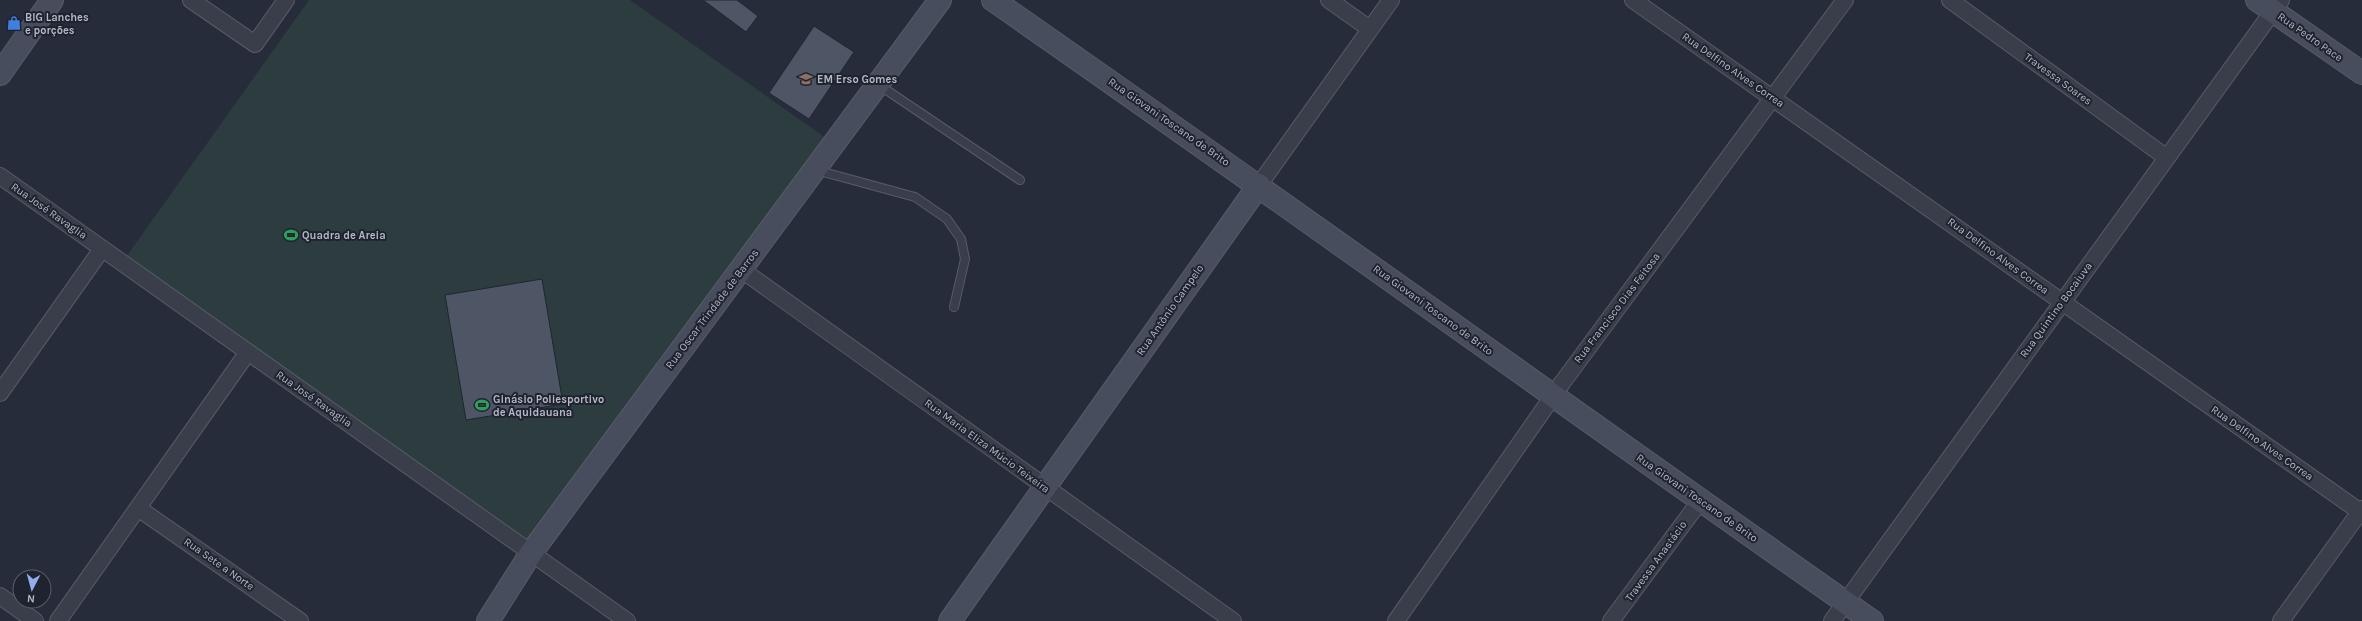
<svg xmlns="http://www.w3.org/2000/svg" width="2362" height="621" font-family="Karla,sans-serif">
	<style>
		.green { fill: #2c3c3f }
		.building { fill: #4e5665; stroke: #202531 }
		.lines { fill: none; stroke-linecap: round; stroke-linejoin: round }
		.lane-casing { stroke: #575c68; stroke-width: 10 }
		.street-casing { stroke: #575c68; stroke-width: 18 }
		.secondary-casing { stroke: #575c68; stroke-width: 24 }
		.lane { stroke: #393e4a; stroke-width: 8 }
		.street { stroke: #393e4a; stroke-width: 16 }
		.secondary { stroke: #484d5d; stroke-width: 22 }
		.labels { text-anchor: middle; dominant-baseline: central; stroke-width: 4; stroke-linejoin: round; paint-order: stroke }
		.poi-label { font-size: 11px; font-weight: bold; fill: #b5b9c6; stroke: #1e232f; text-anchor: start }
		.street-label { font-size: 11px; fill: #b5b9c6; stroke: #1e232f }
	</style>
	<rect width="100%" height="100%" fill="#262c3a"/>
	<path class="green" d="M309,0H630L826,138L531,553L126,257Z"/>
	<path class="building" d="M703,0H737L758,16L746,32Z
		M814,26L854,52L809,119L769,93Z
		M542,279L563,404L466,420L445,295Z"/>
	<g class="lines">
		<defs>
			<path id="lane" d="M879,85L1020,180
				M816,170L915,197L947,219L961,239L965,259L954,307"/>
			<path id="street" d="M191,0L255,44L286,0
				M1329,0L1370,29
				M1633,0L2362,513
				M1950,0L2167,158
				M0,176L627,621
				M1259,185L1391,0
				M742,270L1233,621
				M0,393L102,249
				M138,508L300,621
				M0,596L35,621
				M58,621L248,352
				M1396,621L1562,383L1845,0
				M1611,621L1700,501
				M1832,621L2281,0
				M2281,621L2362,509"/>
			<path id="secondary" d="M993,0C1288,205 1578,415 1872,621
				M2257,0L2362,73
				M0,74L52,0
				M488,621L531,553L940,0
				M950,621L1259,185"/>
		</defs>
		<use href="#lane" class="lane-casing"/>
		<use href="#street" class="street-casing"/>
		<use href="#secondary" class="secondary-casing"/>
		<use href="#lane" class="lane"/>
		<use href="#street" class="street"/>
		<use href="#secondary" class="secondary"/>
	</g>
	<defs>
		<symbol id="shop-bare" viewBox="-9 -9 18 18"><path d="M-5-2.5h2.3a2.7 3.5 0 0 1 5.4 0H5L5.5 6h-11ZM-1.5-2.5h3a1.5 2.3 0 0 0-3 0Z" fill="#3f7fe0" stroke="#1e232f" stroke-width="2.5" paint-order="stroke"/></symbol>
		<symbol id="school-bare" viewBox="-9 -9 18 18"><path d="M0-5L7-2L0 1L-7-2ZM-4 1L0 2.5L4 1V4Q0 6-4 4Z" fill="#8d6e63" stroke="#1e232f" stroke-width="2.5" paint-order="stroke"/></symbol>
		<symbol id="stadium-bare" viewBox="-9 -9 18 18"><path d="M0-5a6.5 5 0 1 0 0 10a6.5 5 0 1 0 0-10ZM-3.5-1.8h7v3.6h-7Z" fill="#2e9e5b" stroke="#1e232f" stroke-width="2.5" paint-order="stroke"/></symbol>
	</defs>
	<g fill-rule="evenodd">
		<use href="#shop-bare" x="4" y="13" width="20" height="20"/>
		<use href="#school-bare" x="796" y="69" width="20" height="20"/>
		<use href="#stadium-bare" x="281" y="225" width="20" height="20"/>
		<use href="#stadium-bare" x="472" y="395" width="20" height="20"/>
	</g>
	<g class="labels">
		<g class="poi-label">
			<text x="25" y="17">BIG Lanches<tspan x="25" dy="13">e porções</tspan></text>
			<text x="817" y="79">EM Erso Gomes</text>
			<text x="302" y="235">Quadra de Areia</text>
			<text x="493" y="399">Ginásio Poliesportivo<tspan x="493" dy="13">de Aquidauana</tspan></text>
		</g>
		<g class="street-label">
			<text transform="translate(2310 37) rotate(35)">Rua Pedro Pace</text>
			<text transform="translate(1733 70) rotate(35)">Rua Delfino Alves Correa</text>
			<text transform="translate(2058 79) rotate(36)">Travessa Soares</text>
			<text transform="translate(1169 122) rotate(35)">Rua Giovani Toscano de Brito</text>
			<text transform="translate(49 211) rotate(35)">Rua José Ravaglia</text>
			<text transform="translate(1998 256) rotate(36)">Rua Delfino Alves Correa</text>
			<text transform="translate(1617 308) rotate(-53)">Rua Francisco Dias Feitosa</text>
			<text transform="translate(712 309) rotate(-53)">Rua Oscar Trindade de Barros</text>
			<text transform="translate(1170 310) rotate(-55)">Rua Antônio Campelo</text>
			<text transform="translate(1433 310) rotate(36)">Rua Giovani Toscano de Brito</text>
			<text transform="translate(2056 310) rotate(-54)">Rua Quintino Bocaiuva</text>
			<text transform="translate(314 399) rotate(35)">Rua José Ravaglia</text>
			<text transform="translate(2262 443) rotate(35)">Rua Delfino Alves Correa</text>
			<text transform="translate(987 446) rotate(36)">Rua Maria Eliza Múcio Teixeira</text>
			<text transform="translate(1697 498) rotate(35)">Rua Giovani Toscano de Brito</text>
			<text transform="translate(1656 561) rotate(-54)">Travessa Anastácio</text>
			<text transform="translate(219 564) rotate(35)">Rua Sete a Norte</text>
		</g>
	</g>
	<g transform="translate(32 589) rotate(186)"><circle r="19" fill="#1e232f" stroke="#5a5f6b"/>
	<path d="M0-3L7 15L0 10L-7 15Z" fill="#93acec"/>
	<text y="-6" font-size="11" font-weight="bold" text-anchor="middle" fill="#b5b9c6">N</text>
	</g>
</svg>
